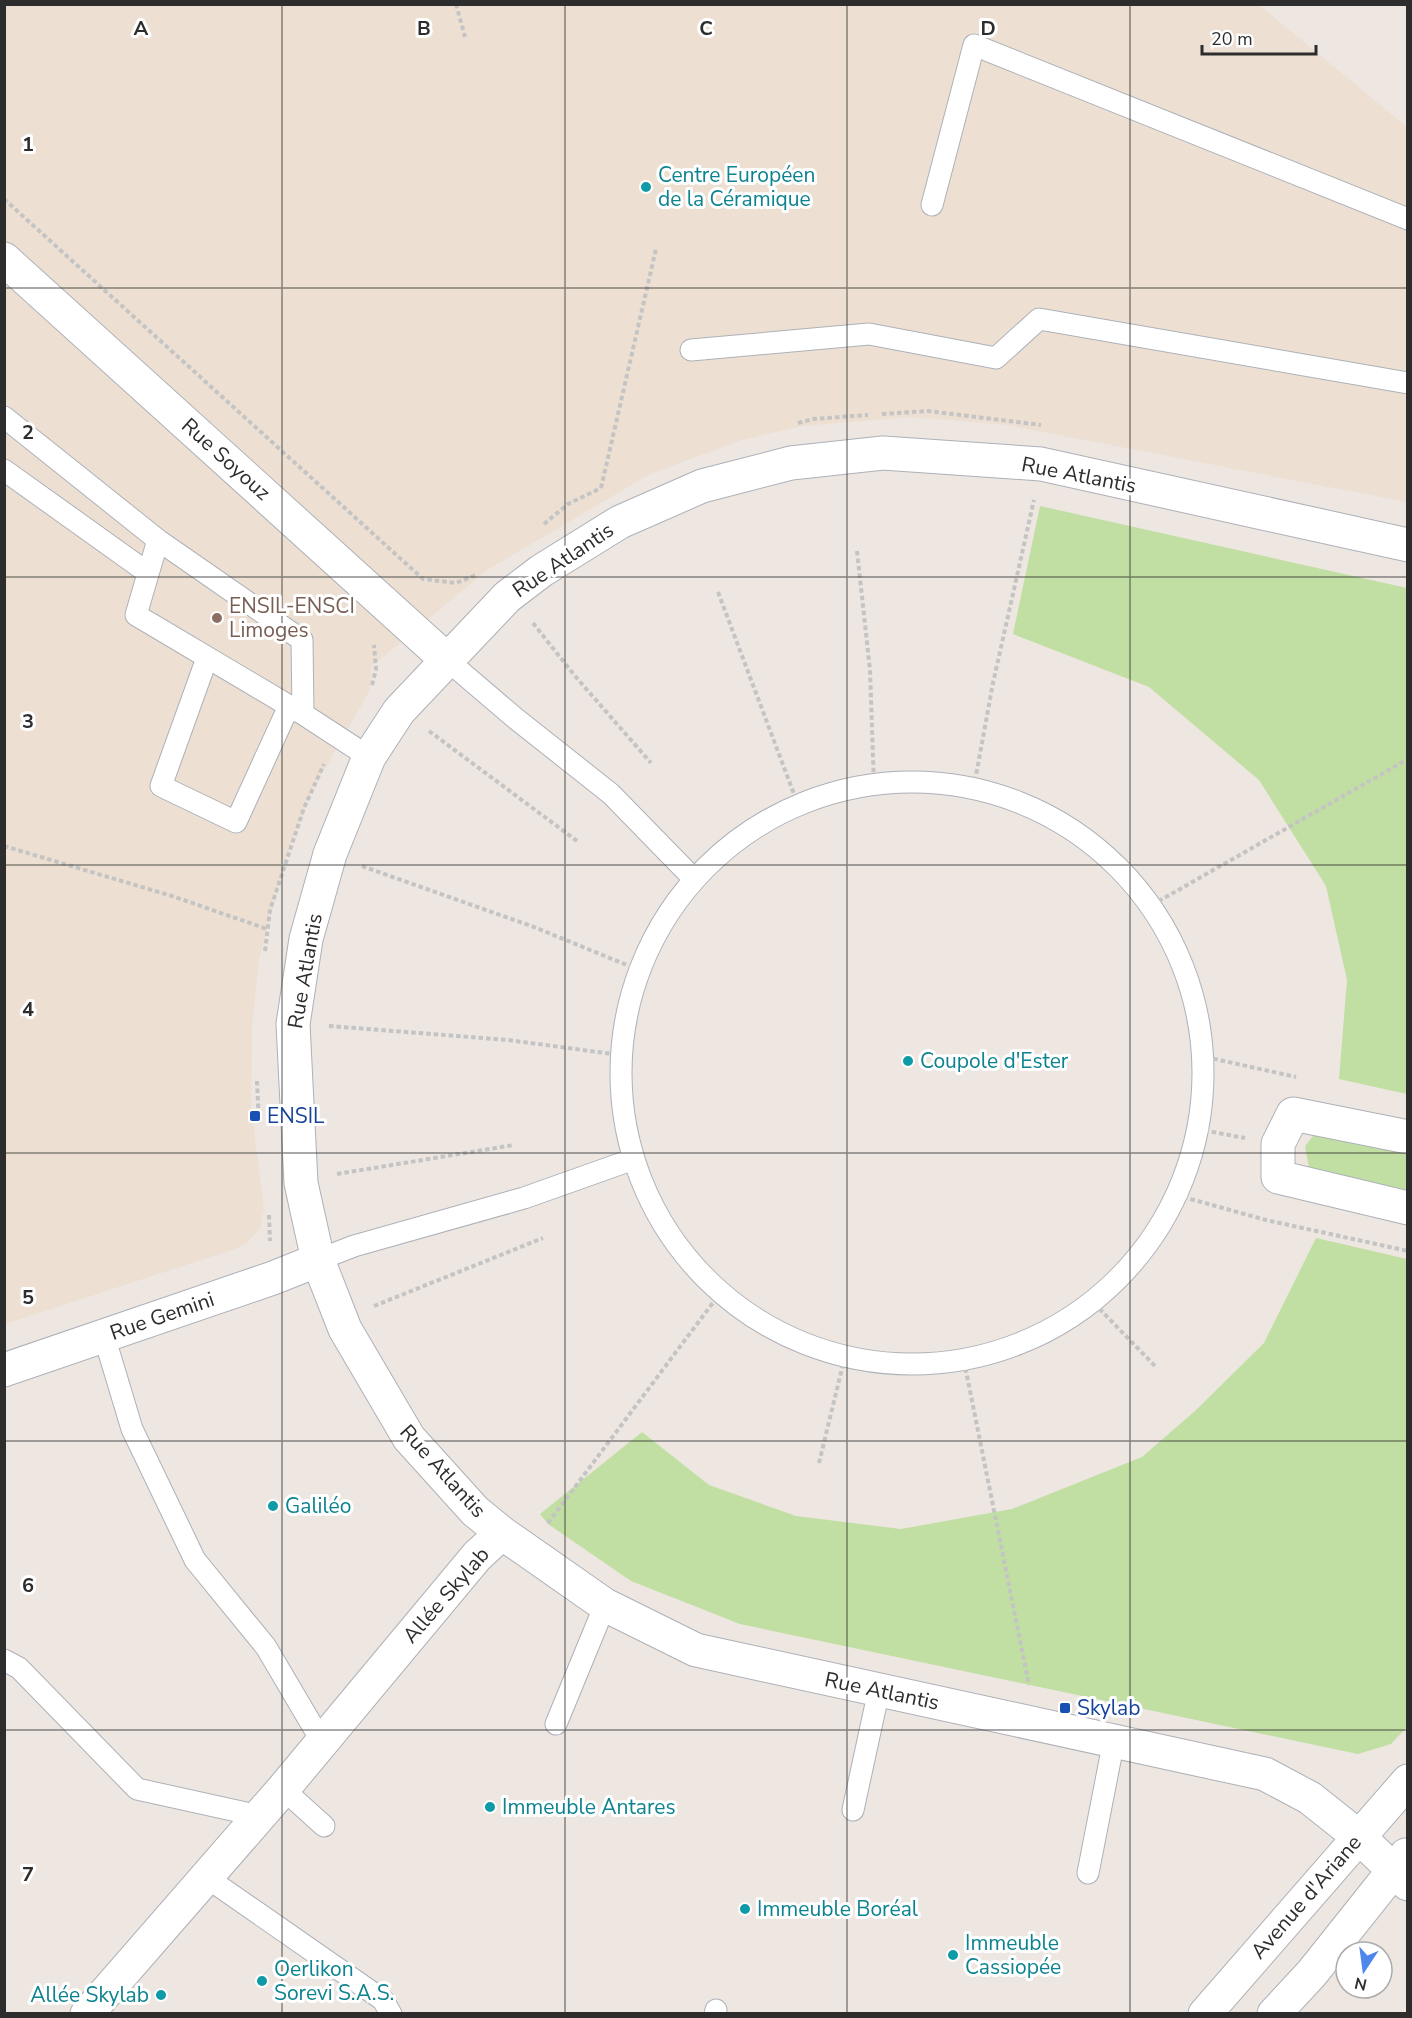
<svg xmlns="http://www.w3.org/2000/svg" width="1412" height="2018" font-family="'Nunito Sans',sans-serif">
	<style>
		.education { fill: #ede0d2 }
		.grass { fill: #c1dfa2 }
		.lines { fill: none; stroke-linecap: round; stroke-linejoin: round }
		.service-casing { stroke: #adb1b8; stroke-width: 23 }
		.minor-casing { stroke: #adb1b8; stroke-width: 35 }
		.path { stroke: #c4c4c4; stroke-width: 4; stroke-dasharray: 4.5 3; stroke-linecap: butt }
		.service { stroke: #fff; stroke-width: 21 }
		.minor { stroke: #fff; stroke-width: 33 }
		.grid { fill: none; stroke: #2d2d2d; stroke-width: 1.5; stroke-opacity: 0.55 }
		.culture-dot { fill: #0f9aa8; stroke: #fff; stroke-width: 2 }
		.education-dot { fill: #8d6e63; stroke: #fff; stroke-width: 2 }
		.transit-dot { fill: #1a4fb4; stroke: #fff; stroke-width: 2 }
		.labels { text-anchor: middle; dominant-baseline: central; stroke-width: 6; stroke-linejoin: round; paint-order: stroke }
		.culture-label { font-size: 21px; fill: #0d838f; stroke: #fff; text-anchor: start }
		.street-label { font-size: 21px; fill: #2d2d2d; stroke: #fff }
		.education-label { font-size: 21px; fill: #785e54; stroke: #fff; text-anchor: start }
		.transit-label { font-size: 21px; fill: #164399; stroke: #fff; text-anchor: start }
		.grid-label { font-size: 20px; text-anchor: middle; font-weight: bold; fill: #2d2d2d; stroke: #fff; stroke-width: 6; stroke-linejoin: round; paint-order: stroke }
	</style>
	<rect width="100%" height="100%" fill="#ede6e1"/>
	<path class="education" d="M4,5H1259L1407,127V502L1007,425L911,417L802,426L742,440L650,474L487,570L371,667L370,690L311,793L286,858L259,960L252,1026L251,1106L264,1209L260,1228L247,1243L235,1249L5,1324Z"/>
	<path class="grass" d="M1040,506L1407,588V1094L1339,1079L1347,980L1326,886L1259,780L1149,687L1013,634Z
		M1317,1131L1407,1150V1190L1309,1168L1305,1146Z
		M1316,1238L1407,1259L1408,1726L1391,1744L1358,1754L740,1624L631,1581L548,1524L540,1514L642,1432L709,1485L796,1516L901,1529L1012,1509L1142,1457L1195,1411L1264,1343Z"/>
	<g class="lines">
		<defs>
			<path id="service" d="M932,205L974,45L1408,219
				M691,350L869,334L996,358L1039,319L1408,383
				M4,417L158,540L302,640L303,714L369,757
				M4,470L148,573
				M158,540L136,615L301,713
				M207,658L161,786L236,822L289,706
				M447,660L515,718L611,794L691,876
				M621 1073a291 291 0 1 1 582 0a291 291 0 1 1-582 0Z
				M318,1260L354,1246L524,1198L631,1160
				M104,1336L132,1429L195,1560L266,1647L322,1742
				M4,1660L19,1668L137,1789L259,1816
				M556,1724L605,1605
				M283,1789L324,1826
				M853,1810L879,1690
				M1088,1873L1114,1740
				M206,1877L383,2000L391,2014
				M715,2014L716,2010"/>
			<path id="minor" d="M4,259L447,660
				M1408,545L1041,464L883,453L791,463L702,486L620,522L541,571L507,597L399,711L369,757L330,854L306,939L293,1024L301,1183L318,1260L345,1329L409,1438L475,1511L502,1533L605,1605L696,1650L1265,1774L1310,1798L1359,1837L1408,1884
				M1408,1137L1293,1114L1278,1144V1177L1408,1208
				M4,1370L273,1278L318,1260
				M87,2014L283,1789L477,1556L502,1533
				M1205,2014L1408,1781
				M1274,2014L1312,1973L1406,1855"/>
		</defs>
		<use href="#service" class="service-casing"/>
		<use href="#minor" class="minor-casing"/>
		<path class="path" d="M456,4L465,37
			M4,199L423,579L456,583L476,575
			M882,414L928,411L1041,425
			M798,423L813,419L868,415
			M601,488L656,249
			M544,524L568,504L601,488
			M857,551L870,670L874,786
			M718,592L800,810
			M533,623L575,676L651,763
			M372,685L376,669L374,645
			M429,731L577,841
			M975,781L993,683L1034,500
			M4,846L172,896L267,929
			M362,866L534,927L639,970
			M1152,905L1408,759
			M265,951L270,910L304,808L324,764
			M329,1026L508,1040L620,1055
			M1206,1057L1296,1077
			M257,1081L259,1124
			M1197,1129L1245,1138
			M337,1174L514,1145
			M1176,1195L1266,1220L1408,1251
			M269,1215L270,1241
			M1089,1298L1155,1366
			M374,1306L543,1238
			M964,1361L1029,1685
			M819,1463L845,1356
			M548,1523L721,1292"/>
		<use href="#service" class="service"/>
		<use href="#minor" class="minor"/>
	</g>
	<path class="grid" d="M282,4V2014M565,4V2014M847,4V2014M1130,4V2014M4,288H1408M4,577H1408M4,865H1408M4,1153H1408M4,1441H1408M4,1730H1408"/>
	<g class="culture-dot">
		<circle cx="646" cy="187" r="6"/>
		<circle cx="908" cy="1061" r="6"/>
		<circle cx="273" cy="1506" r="6"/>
		<circle cx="490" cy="1807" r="6"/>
		<circle cx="745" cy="1909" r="6"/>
		<circle cx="953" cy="1955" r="6"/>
		<circle cx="262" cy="1981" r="6"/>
		<circle cx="161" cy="1995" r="6"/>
	</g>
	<circle class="education-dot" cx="217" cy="618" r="6"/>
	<g class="transit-dot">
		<rect x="249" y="1110" width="12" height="12" rx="3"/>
		<rect x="1059" y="1702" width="12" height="12" rx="3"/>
	</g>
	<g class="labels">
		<g class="culture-label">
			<text x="658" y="175">Centre Européen<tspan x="658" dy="24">de la Céramique</tspan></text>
			<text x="920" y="1061">Coupole d'Ester</text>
			<text x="285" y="1506">Galiléo</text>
			<text x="502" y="1807">Immeuble Antares</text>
			<text x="757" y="1909">Immeuble Boréal</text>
			<text x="965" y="1943">Immeuble<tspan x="965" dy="24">Cassiopée</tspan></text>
			<text x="274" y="1969">Oerlikon<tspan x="274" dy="24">Sorevi S.A.S.</tspan></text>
			<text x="149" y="1995" text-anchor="end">Allée Skylab</text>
		</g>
		<g class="street-label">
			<text transform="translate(226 459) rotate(42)">Rue Soyouz</text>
			<text transform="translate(1079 475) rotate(11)">Rue Atlantis</text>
			<text transform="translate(563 560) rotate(-34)">Rue Atlantis</text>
			<text transform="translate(305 971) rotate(-80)">Rue Atlantis</text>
			<text transform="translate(162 1316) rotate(-19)">Rue Gemini</text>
			<text transform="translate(443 1471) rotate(48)">Rue Atlantis</text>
			<text transform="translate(446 1595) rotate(-49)">Allée Skylab</text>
			<text transform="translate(882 1691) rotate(12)">Rue Atlantis</text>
			<text transform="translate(1306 1897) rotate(-49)">Avenue d'Ariane</text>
		</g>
		<g class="education-label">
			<text x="229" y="606">ENSIL-ENSCI<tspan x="229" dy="24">Limoges</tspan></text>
		</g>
		<g class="transit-label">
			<text x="267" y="1116">ENSIL</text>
			<text x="1077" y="1708">Skylab</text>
		</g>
	</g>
	<g class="grid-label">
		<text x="141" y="35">A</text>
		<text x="424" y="35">B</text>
		<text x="706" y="35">C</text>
		<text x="988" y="35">D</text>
		<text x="28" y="151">1</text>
		<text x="28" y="439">2</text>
		<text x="28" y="728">3</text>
		<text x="28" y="1016">4</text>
		<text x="28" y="1304">5</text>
		<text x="28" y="1592">6</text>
		<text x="28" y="1881">7</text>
	</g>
	<rect width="1412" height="2018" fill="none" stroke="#2d2d2d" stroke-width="12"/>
	<g transform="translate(1364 1970) rotate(193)"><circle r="28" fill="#ffffff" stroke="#ababab" stroke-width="1.5"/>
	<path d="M0-4.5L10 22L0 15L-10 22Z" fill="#4f86ec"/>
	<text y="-9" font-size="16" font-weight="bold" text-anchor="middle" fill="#2d2d2d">N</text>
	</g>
	<path d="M1202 45v9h114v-9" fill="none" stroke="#2d2d2d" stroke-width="3"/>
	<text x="1211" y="45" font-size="18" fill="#2d2d2d" stroke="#ffffff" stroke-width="4.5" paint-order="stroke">20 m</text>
</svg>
